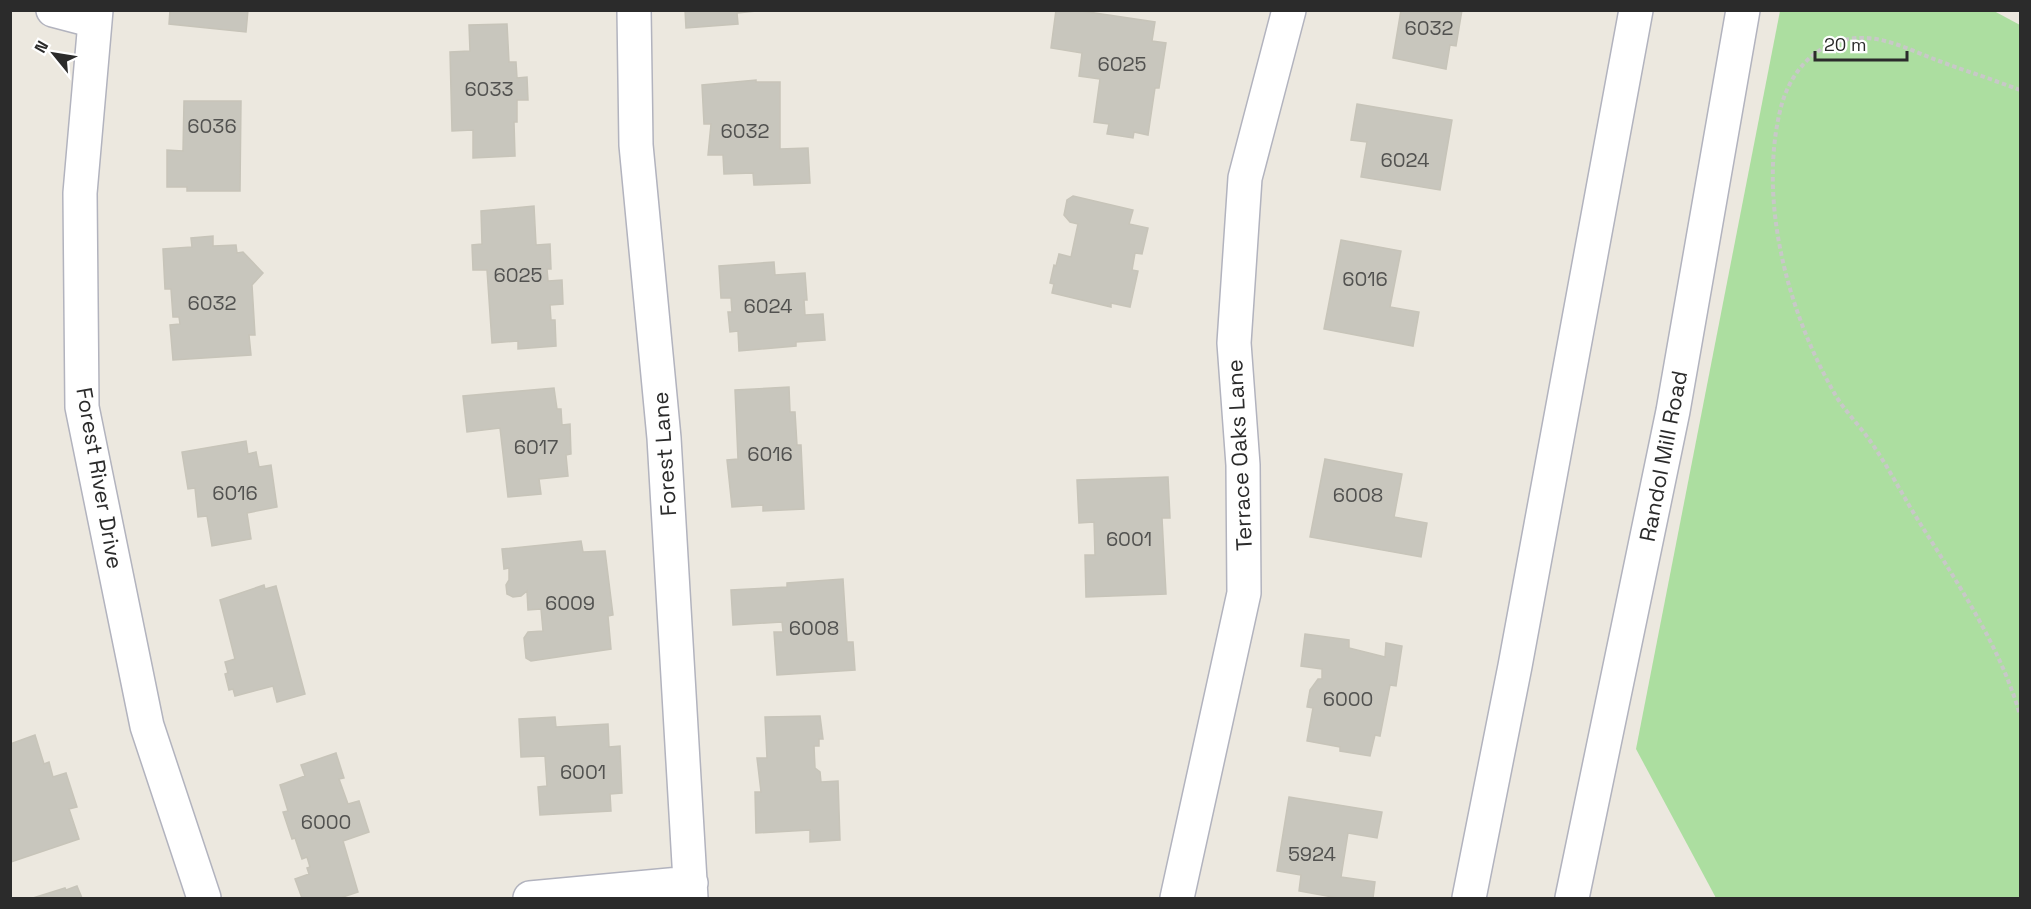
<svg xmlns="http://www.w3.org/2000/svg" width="2031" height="909" font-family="'Space Grotesk',sans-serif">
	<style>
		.green { fill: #acdea0 }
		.building { fill: #c8c6bd; stroke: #c7c4b9; stroke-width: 1.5 }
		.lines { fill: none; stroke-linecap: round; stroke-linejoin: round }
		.minor-casing { stroke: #b2b3be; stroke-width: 36 }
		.secondary-casing { stroke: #b2b3be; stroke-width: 36 }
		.path { stroke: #c8c8c8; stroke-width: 4; stroke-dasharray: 4.5 3; stroke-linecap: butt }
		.minor { stroke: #fff; stroke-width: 33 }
		.secondary { stroke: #fff; stroke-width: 33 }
		.labels { text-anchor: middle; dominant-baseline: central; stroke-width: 4.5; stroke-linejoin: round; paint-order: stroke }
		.number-label { font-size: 20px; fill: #525250 }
		.street-label { font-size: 22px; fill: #2b2b2b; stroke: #fff }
	</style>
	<rect width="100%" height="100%" fill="#ece8df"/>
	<path class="green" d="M1780,11H1994L2020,25V898H1716L1636,749Z"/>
	<path class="building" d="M170,10H248L246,32L169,24Z
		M685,10H766L737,13L738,24L686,28Z
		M1056,10H1075L1155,22L1152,41L1166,43L1159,88H1155L1148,135L1134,132L1133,138L1107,134L1109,124L1094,122L1100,79L1079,76L1082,53L1051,48Z
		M1401,10H1462L1456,46L1450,45L1446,69L1393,58Z
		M507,24L509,62H516L517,78L527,77L528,100H517V122H514L515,156L473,158V130L452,131L450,52L470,51L469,25Z
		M756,80V82H780V149L808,148L810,183L754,185L753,173L724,174L723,155H708L711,124H704L702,85Z
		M184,101H241L240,191H187V187H167V150L183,151Z
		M1357,104L1452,120L1440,190L1361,177L1367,142L1351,140Z
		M1073,196L1133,210L1129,224L1148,228L1142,254L1135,253L1132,270L1138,271L1130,307L1111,303V307L1052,293L1054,284L1050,283L1054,265L1056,266L1059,254L1071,257L1078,224L1070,222L1064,215L1067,200Z
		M534,206L536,245L550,244L551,269H547L548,281L562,280L563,304L550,305L551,320H555L556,346L518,349V341L492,343L487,270H473L472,245L482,244L481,211Z
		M213,236V246L236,245L237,253L243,252L263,273L252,285L255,335H249L251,355L173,360L170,325L180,324L179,317H173L171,289H165L163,249L192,247L191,238Z
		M1341,240L1401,251L1390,307L1419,312L1413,346L1324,329Z
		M774,262L775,275L805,273L807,300H804L805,315L823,314L825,340L796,342V346L739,351L738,331L730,332L728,312H732L731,298H721L719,266Z
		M789,387L790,412H795L797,445H801L804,509L763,511V505L732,507L727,460L738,459L735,390Z
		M554,388L557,409H561L562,425L570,424L571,454L566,455L568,476L539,479L541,494L508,497L500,428L467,432L463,396Z
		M246,441L248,454L256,452L259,467L271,465L277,507L247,513L251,539L212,546L207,516L198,517L195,488L188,489L182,452Z
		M1325,459L1402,474L1394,517L1427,523L1421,557L1310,537Z
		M1168,477L1170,518H1162L1166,594L1086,597L1085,555H1095L1094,522L1079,523L1077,480Z
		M581,541L583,552L605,551L613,615L608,616L611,649L531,661L526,658L524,638L528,632L543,631L541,609L528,610L527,591L521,596L513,597L507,594L506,585L509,580V568L504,569L502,549Z
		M843,579L847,642H853L855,670L777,675L774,632H783L782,622L733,625L731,590L787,587V583Z
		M264,585L265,589L276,586L305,694L277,702L273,686L235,696L233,689L229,690L225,674L228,673L225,662L235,659L220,600Z
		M1305,634L1349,640V648L1385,657L1386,643L1402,646L1396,686L1390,685L1380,736L1375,735L1370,756L1340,751V747L1307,741L1313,708L1307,707L1310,690L1318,679H1322V669L1301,666Z
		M820,716L823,739H819V746H814L815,768L820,772L821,782L838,781L840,840L810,842V830L756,833L755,792H761L757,758H767L765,717Z
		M555,717L556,727L608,724L609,747L620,746L622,793L610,794L611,811L540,815L538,787L547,786L545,756L521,757L519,719Z
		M35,735L44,764L49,762L53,777L66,773L77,807L69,809L79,839L11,862L10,744Z
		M336,753L344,778L339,779L348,804L359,801L369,832L343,841L358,892L340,898H302L295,879L309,874L307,868L310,867L307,857L302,859L295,838L292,839L283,812L288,811L280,785L305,776L301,765Z
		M1289,797L1382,812L1377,838L1348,833L1341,877L1375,882L1373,898H1338L1299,891L1301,875L1277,871Z
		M77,886L82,898H33L65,888L66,890Z"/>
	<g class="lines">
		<defs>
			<path id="minor" d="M53,10L95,21
				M96,10L80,193L82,407L147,726L204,898
				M634,10L636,145L664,438L691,898
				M530,898L691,883
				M1177,898L1244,593L1243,465L1234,343L1245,178L1289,10"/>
			<path id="secondary" d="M1469,898L1515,666L1636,10
				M1572,898L1673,411L1743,10"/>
		</defs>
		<use href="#minor" class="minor-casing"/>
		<use href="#secondary" class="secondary-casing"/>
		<path class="path" d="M2020,90C1994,80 1966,71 1939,61C1920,54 1900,44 1881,40C1829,29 1791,63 1780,111C1758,204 1789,315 1836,396C1845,411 1858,424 1868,438C1887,464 1901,493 1918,520C1956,581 2000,645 2020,715"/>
		<use href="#minor" class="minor"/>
		<use href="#secondary" class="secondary"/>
	</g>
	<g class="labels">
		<g class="number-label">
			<text x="1429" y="28">6032</text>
			<text x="1122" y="64">6025</text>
			<text x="489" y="89">6033</text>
			<text x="212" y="126">6036</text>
			<text x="745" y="131">6032</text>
			<text x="1405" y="160">6024</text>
			<text x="518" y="275">6025</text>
			<text x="1365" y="279">6016</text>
			<text x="212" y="303">6032</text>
			<text x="768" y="306">6024</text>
			<text x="536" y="447">6017</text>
			<text x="770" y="454">6016</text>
			<text x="235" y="493">6016</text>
			<text x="1358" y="495">6008</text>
			<text x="1129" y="539">6001</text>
			<text x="570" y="603">6009</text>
			<text x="814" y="628">6008</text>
			<text x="1348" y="699">6000</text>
			<text x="583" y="772">6001</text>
			<text x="326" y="822">6000</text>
			<text x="1312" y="854">5924</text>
		</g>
		<g class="street-label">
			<text transform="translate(664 454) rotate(-94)">Forest Lane</text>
			<text transform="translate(1239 455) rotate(-93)">Terrace Oaks Lane</text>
			<text transform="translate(1663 456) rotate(-79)">Randol Mill Road</text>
			<text transform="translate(100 478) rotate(80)">Forest River Drive</text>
		</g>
	</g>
	<rect width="2031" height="909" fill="none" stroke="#2b2b2b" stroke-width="24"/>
	<g transform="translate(54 54) rotate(300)" stroke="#ffffff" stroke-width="4.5" paint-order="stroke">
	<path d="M0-4.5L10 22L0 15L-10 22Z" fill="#2b2b2b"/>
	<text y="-9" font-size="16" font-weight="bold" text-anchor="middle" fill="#2b2b2b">N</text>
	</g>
	<path d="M1815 51v9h92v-9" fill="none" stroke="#2b2b2b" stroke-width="3"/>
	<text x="1824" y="51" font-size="18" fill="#2b2b2b" stroke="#ffffff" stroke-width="4.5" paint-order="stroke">20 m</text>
</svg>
